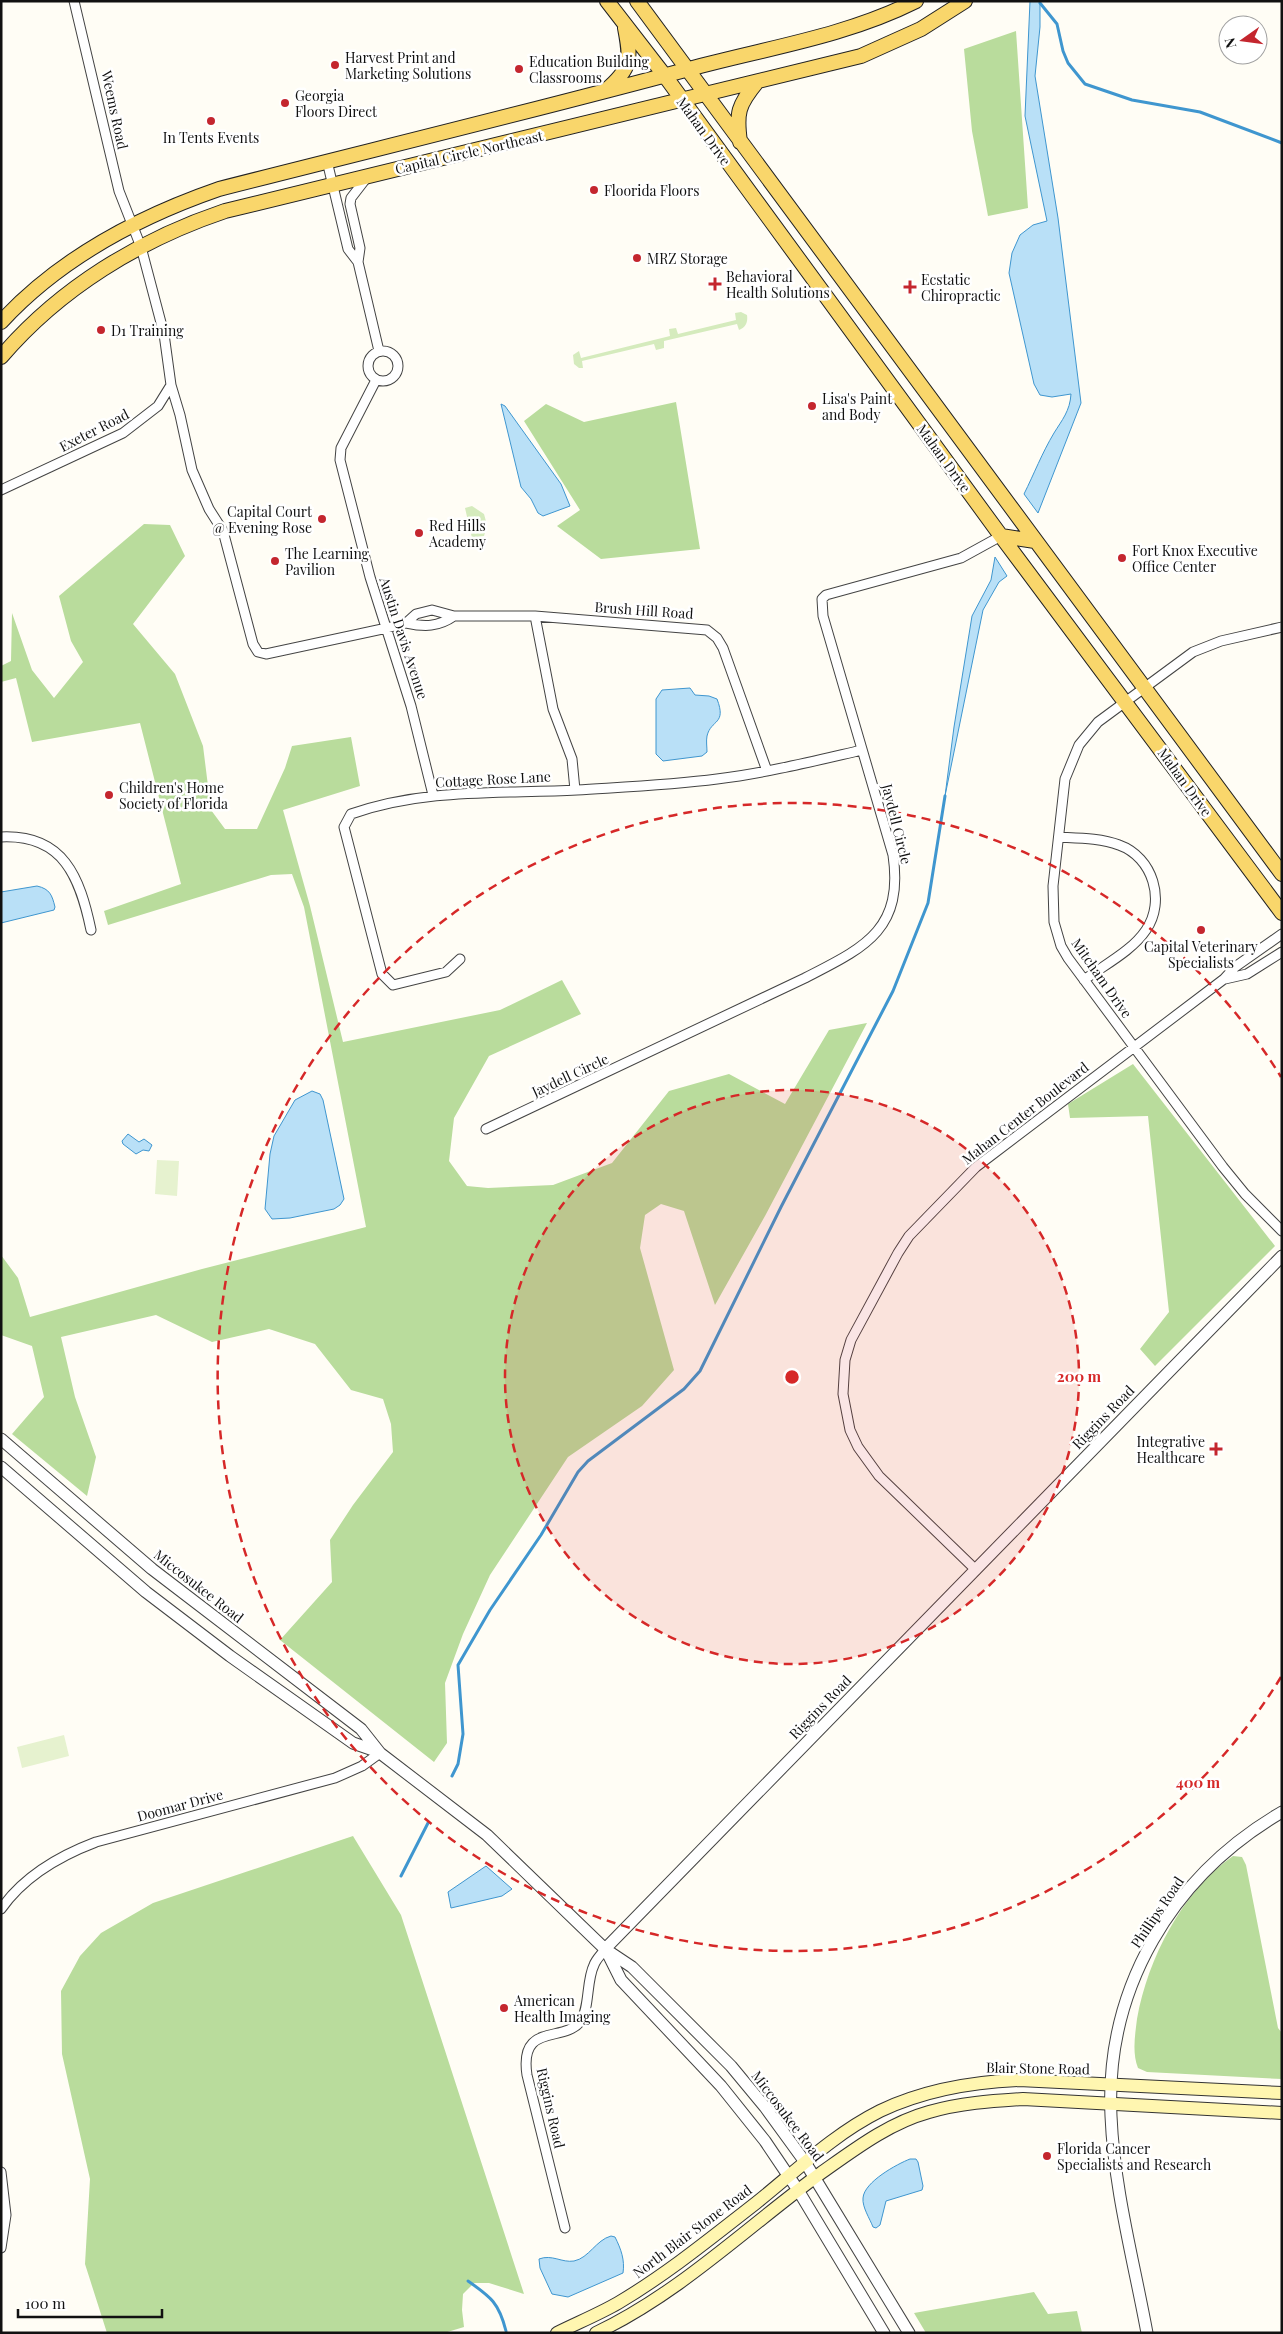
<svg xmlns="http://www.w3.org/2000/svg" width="1283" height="2334" font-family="'Playfair Display',serif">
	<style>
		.green { fill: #d5ebbd }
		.forest { fill: #b9dc9c }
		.pitch { fill: #e6f2cf }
		.water { fill: #b9e0f7; stroke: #3f96cf }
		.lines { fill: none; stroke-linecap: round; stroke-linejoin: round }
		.stream { stroke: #3f96cf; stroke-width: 3 }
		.minor-casing { stroke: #444; stroke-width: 11 }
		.tertiary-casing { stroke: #444; stroke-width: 13 }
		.secondary-casing { stroke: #333; stroke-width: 14 }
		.primary-casing { stroke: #222; stroke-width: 16 }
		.minor { stroke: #fff; stroke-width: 9 }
		.tertiary { stroke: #fff; stroke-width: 11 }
		.secondary { stroke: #fff6b0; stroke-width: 12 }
		.primary { stroke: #f9d66b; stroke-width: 14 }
		.ring { fill: none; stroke: #d62828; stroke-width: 2.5; stroke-dasharray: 9 6 }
		.poi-dot { fill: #c4262e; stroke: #fff; stroke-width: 2 }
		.labels { text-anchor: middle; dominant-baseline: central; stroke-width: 5; stroke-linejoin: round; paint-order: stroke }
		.poi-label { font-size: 14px; fill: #111; stroke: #fff; text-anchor: start }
		.street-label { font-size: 14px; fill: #111; stroke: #fff }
		.centre { fill: #d62828; stroke: #fff; stroke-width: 2.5 }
		.ring-label { font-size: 15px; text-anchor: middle; font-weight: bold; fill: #d62828; stroke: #fff; stroke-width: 5; stroke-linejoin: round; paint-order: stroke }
	</style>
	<rect width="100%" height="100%" fill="#fffdf5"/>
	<path class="green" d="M741,312L747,315C748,322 746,327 739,330L737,324L664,341V348L656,350L654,344L582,361L583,368H579L574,364L573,355L579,351L581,358L670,336L669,329L676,328L678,334L736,320L735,313Z
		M472,506L484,514L487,525L484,536L472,538L465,508Z"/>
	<path class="forest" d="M1016,31L1028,208L988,216L972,131L964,49Z
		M676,402L700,549L601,559L557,526L580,510L524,421L546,404L584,422Z
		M144,524L170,525L185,556L133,624L175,674L203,746L211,810L225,829H257L285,768L292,746L351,737L360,786L283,810L310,906L343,1042L500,1010L562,980L581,1014L489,1056L454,1118L449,1161L467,1186L488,1188L553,1185L612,1163L669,1091L729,1074L785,1104L829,1030L867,1023L765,1216L715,1305L684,1211L661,1204L645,1215L640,1248L674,1370L642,1406L568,1457L490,1575L463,1634L445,1683L447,1743L434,1762L280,1640L332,1582L330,1540L353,1505L393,1452L391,1424L383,1399L351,1390L315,1344L269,1329L212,1342L156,1315L61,1337L75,1397L96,1457L87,1496L12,1434L44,1397L32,1346L1,1335V1255L18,1278L30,1317L202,1269L366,1227L304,907L292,874L271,875L108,925L104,911L181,884L140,723L32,742L16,678L1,682V666L11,661L12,613L32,670L54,698L83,662L71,641L59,596Z
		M1133,1064L1275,1246L1155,1366L1140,1349L1169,1312L1148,1116L1070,1118L1068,1104Z
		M353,1836L401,1915L524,2294L489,2283H474L463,2294L462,2310L464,2327L444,2333H107L85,2264L90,2179L62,2054L61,1991L80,1956L101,1933L153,1903Z
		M1233,1856L1242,1857L1246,1865L1278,2028L1282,2033V2079L1147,2072L1138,2068C1132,2053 1135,2035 1137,2019C1148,1958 1182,1892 1233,1856Z
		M1034,2292L1048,2314L1077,2311L1082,2333H926L914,2313Z"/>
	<path class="pitch" d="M157,1160L179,1161L177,1196L155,1194Z
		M64,1735L69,1756L22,1768L17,1747Z"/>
	<path class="water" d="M1030,1H1040V27L1035,76L1058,218L1081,403L1038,513L1024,494C1034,474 1042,453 1054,433C1062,420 1070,411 1071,394L1052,397L1040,395L1034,384L1009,273L1012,253L1020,235L1033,225L1047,221L1025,116Z
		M501,404L505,406L561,484L570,506L543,516L538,513L531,499L521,487Z
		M995,557L1007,576L999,582L983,610L945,796L954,727L972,616L991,580Z
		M690,688L695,695L709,696L717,699C727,725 711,719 707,736C706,741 707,747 707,752L702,756L663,761L656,754V699L662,690Z
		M37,886C50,889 52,895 55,907L54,910L1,923V892Z
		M312,1091L320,1094L323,1100L344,1199L340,1205L334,1209L290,1218L272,1219L265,1209L270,1154L274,1136L295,1100Z
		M128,1134L139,1142L144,1139L152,1145L149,1151L143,1150L136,1154L123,1144L122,1141Z
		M486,1866L512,1889L502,1896L451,1908L448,1892Z
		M910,2159H916L918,2162L923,2186L922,2190L886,2201L880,2225L876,2228L873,2227C870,2219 862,2207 863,2198C864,2182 897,2164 910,2159Z
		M611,2236L615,2237C621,2249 625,2260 623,2273L568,2297L552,2294L540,2268L539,2259C552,2254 562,2263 574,2261C589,2258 596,2240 611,2236Z"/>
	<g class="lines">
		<path class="stream" d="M1040,3L1057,24L1063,51L1068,63L1085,84L1132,100L1200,112L1282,143
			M452,1776L458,1764L463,1734L458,1665L490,1610L541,1535L578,1472L588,1461L684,1389L700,1371L781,1207L893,991L928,903L945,796
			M401,1876L428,1823
			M468,2281C491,2297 499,2303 506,2331"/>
		<defs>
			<path id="minor" d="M74,1L119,191L141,247L164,334L171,385L180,415L192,470L209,509L223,531L253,644L258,652L266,654L387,628L406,623L416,614L432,610L454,616H535L707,630L717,638L723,648L767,771
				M327,161L348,249L358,262
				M368,176L351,198L350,204L360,248L358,262L379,351
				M368 366a15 15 0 1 1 30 0a15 15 0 1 1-30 0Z
				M376,380L341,448L340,460L370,577L411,706L433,795
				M1,490L123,433L158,406L171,385
				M535,616L553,709L572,759L575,790
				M406,623C425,627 438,627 454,616
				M1282,627L1221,641L1193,652L1098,722L1079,745L1065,779L1053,886L1054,922L1061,946L1068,958L1223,1167L1245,1194L1282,1231
				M1,837C64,834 80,878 91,930
				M1059,837C1078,838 1101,838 1119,845C1153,857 1166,901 1146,930C1132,951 1104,965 1084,980
				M460,959L446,972L393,985L382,974L344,827L351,814C425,788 500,794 577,790C623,787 671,785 717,779C766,773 814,761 862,750
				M1225,979L1247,974L1282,952
				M486,1129L805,978C863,948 904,931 893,855L823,616L822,599L826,595L961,558L1001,536
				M976,1570L879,1476L858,1447L850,1430L843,1394L845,1360L851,1340L898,1253L909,1236L976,1167L1224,979L1235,967L1282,934
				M1,1909C24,1876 59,1856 96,1842L335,1778L362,1766L380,1753
				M1,2172L6,2215L1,2248
				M565,2228L527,2075C519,2022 563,2043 580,2022C590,2009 586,1981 594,1965C596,1959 602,1954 605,1949"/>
			<path id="tertiary" d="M1,1439L152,1569L361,1729L380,1753L487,1835L605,1949L632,1967L731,2066L765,2107L805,2162L909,2333
				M1,1467L146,1592L230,1656L353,1743L379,1752
				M605,1949L1282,1256
				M606,1950L621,1980L721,2086L765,2141L798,2190L884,2333
				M1147,2333C1134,2262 1114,2189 1111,2116C1105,1988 1172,1876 1282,1812"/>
			<path id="secondary" d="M557,2333C577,2323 599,2314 618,2303C667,2274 711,2238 756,2203C796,2171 834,2134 880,2111C924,2090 971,2082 1019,2080L1282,2093
				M596,2333C680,2293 747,2227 821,2173C855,2149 889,2123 929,2112C960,2103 991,2101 1023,2099L1282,2113"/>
			<path id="primary" d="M607,1L665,76L1001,536L1282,913
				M637,1L1282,874
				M606,90C632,68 631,59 625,28
				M740,142C736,113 738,105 757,82
				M1,322C60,258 138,217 219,189C376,149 533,111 689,69C766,48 844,37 916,1
				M1,357C60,288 139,240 225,211L861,56L921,29L965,1
				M1001,536L1035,541"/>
		</defs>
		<use href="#minor" class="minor-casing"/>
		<use href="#tertiary" class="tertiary-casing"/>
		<use href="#secondary" class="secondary-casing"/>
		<use href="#primary" class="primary-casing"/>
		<use href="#minor" class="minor"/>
		<use href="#tertiary" class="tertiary"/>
		<use href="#secondary" class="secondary"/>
		<use href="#primary" class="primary"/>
	</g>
	<circle cx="792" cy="1377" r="287" fill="#d62828" fill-opacity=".12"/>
	<g class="ring">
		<circle cx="792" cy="1377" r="287"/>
		<path d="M1281 1677A574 574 0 1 1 1281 1077"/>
	</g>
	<g class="poi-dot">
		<circle cx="335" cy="65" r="5"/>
		<circle cx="519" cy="69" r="5"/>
		<circle cx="285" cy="103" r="5"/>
		<circle cx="211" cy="121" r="5"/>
		<circle cx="594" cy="190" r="5"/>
		<circle cx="637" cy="258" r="5"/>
		<path d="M712.5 276.5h5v5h5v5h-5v5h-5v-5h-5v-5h5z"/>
		<path d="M907.5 279.5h5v5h5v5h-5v5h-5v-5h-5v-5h5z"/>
		<circle cx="101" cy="330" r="5"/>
		<circle cx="812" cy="406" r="5"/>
		<circle cx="322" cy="519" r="5"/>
		<circle cx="419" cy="533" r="5"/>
		<circle cx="1122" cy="558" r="5"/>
		<circle cx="275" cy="561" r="5"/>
		<circle cx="109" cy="795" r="5"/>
		<circle cx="1201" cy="930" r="5"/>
		<path d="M1213.5 1441.5h5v5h5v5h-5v5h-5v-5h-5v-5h5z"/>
		<circle cx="504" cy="2008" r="5"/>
		<circle cx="1047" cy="2156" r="5"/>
	</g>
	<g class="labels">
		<g class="poi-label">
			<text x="345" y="57">Harvest Print and<tspan x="345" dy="16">Marketing Solutions</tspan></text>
			<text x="529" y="61">Education Building<tspan x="529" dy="16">Classrooms</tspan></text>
			<text x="295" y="95">Georgia<tspan x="295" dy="16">Floors Direct</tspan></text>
			<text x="211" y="137" text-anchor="middle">In Tents Events</text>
			<text x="604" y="190">Floorida Floors</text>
			<text x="647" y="258">MRZ Storage</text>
			<text x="726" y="276">Behavioral<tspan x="726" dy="16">Health Solutions</tspan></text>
			<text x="921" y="279">Ecstatic<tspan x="921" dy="16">Chiropractic</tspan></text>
			<text x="111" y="330">D1 Training</text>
			<text x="822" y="398">Lisa's Paint<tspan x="822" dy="16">and Body</tspan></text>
			<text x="312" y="511" text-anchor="end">Capital Court<tspan x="312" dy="16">@ Evening Rose</tspan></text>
			<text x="429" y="525">Red Hills<tspan x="429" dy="16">Academy</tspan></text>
			<text x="1132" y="550">Fort Knox Executive<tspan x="1132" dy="16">Office Center</tspan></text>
			<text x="285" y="553">The Learning<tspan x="285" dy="16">Pavilion</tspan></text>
			<text x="119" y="787">Children's Home<tspan x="119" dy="16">Society of Florida</tspan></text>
			<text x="1201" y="946" text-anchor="middle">Capital Veterinary<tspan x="1201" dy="16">Specialists</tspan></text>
			<text x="1205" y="1441" text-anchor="end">Integrative<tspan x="1205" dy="16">Healthcare</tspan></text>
			<text x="514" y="2000">American<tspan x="514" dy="16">Health Imaging</tspan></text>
			<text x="1057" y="2148">Florida Cancer<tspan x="1057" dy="16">Specialists and Research</tspan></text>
		</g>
		<g class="street-label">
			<text transform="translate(115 110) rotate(78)">Weems Road</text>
			<text transform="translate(704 131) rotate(54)">Mahan Drive</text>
			<text transform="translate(469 152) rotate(-13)">Capital Circle Northeast</text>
			<text transform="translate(94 430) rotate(-27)">Exeter Road</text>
			<text transform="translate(944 458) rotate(54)">Mahan Drive</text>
			<text transform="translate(644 610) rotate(4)">Brush Hill Road</text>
			<text transform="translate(404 638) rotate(72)">Austin Davis Avenue</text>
			<text transform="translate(493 779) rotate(-3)">Cottage Rose Lane</text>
			<text transform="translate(1185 782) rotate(54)">Mahan Drive</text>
			<text transform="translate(897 824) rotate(76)">Jaydell Circle</text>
			<text transform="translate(1102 978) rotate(55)">Mitcham Drive</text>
			<text transform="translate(570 1075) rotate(-25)">Jaydell Circle</text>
			<text transform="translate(1025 1113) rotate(-38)">Mahan Center Boulevard</text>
			<text transform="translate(1103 1417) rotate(-46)">Riggins Road</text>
			<text transform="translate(199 1586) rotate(38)">Miccosukee Road</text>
			<text transform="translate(820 1707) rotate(-46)">Riggins Road</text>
			<text transform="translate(180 1805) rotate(-15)">Doomar Drive</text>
			<text transform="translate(1157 1912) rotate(-56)">Phillips Road</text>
			<text transform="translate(1038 2068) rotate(1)">Blair Stone Road</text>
			<text transform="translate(551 2108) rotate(77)">Riggins Road</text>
			<text transform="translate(788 2116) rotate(53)">Miccosukee Road</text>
			<text transform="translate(692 2231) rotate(-37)">North Blair Stone Road</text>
		</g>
	</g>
	<circle cx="792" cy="1377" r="8" class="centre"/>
	<g class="ring-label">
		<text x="1079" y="1382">200 m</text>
		<text x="1198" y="1788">400 m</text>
	</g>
	<rect width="1283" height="2334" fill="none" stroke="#111111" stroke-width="5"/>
	<g transform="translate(1243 40) rotate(256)"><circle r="24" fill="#ffffff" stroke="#a0a0a0"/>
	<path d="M0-4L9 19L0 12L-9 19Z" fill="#c4262e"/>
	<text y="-8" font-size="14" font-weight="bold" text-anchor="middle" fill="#111111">N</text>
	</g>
	<path d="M18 2309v8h144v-8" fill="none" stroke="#111111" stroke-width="2.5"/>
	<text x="25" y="2309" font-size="15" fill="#111111" stroke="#ffffff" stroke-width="4" paint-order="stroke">100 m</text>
</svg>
